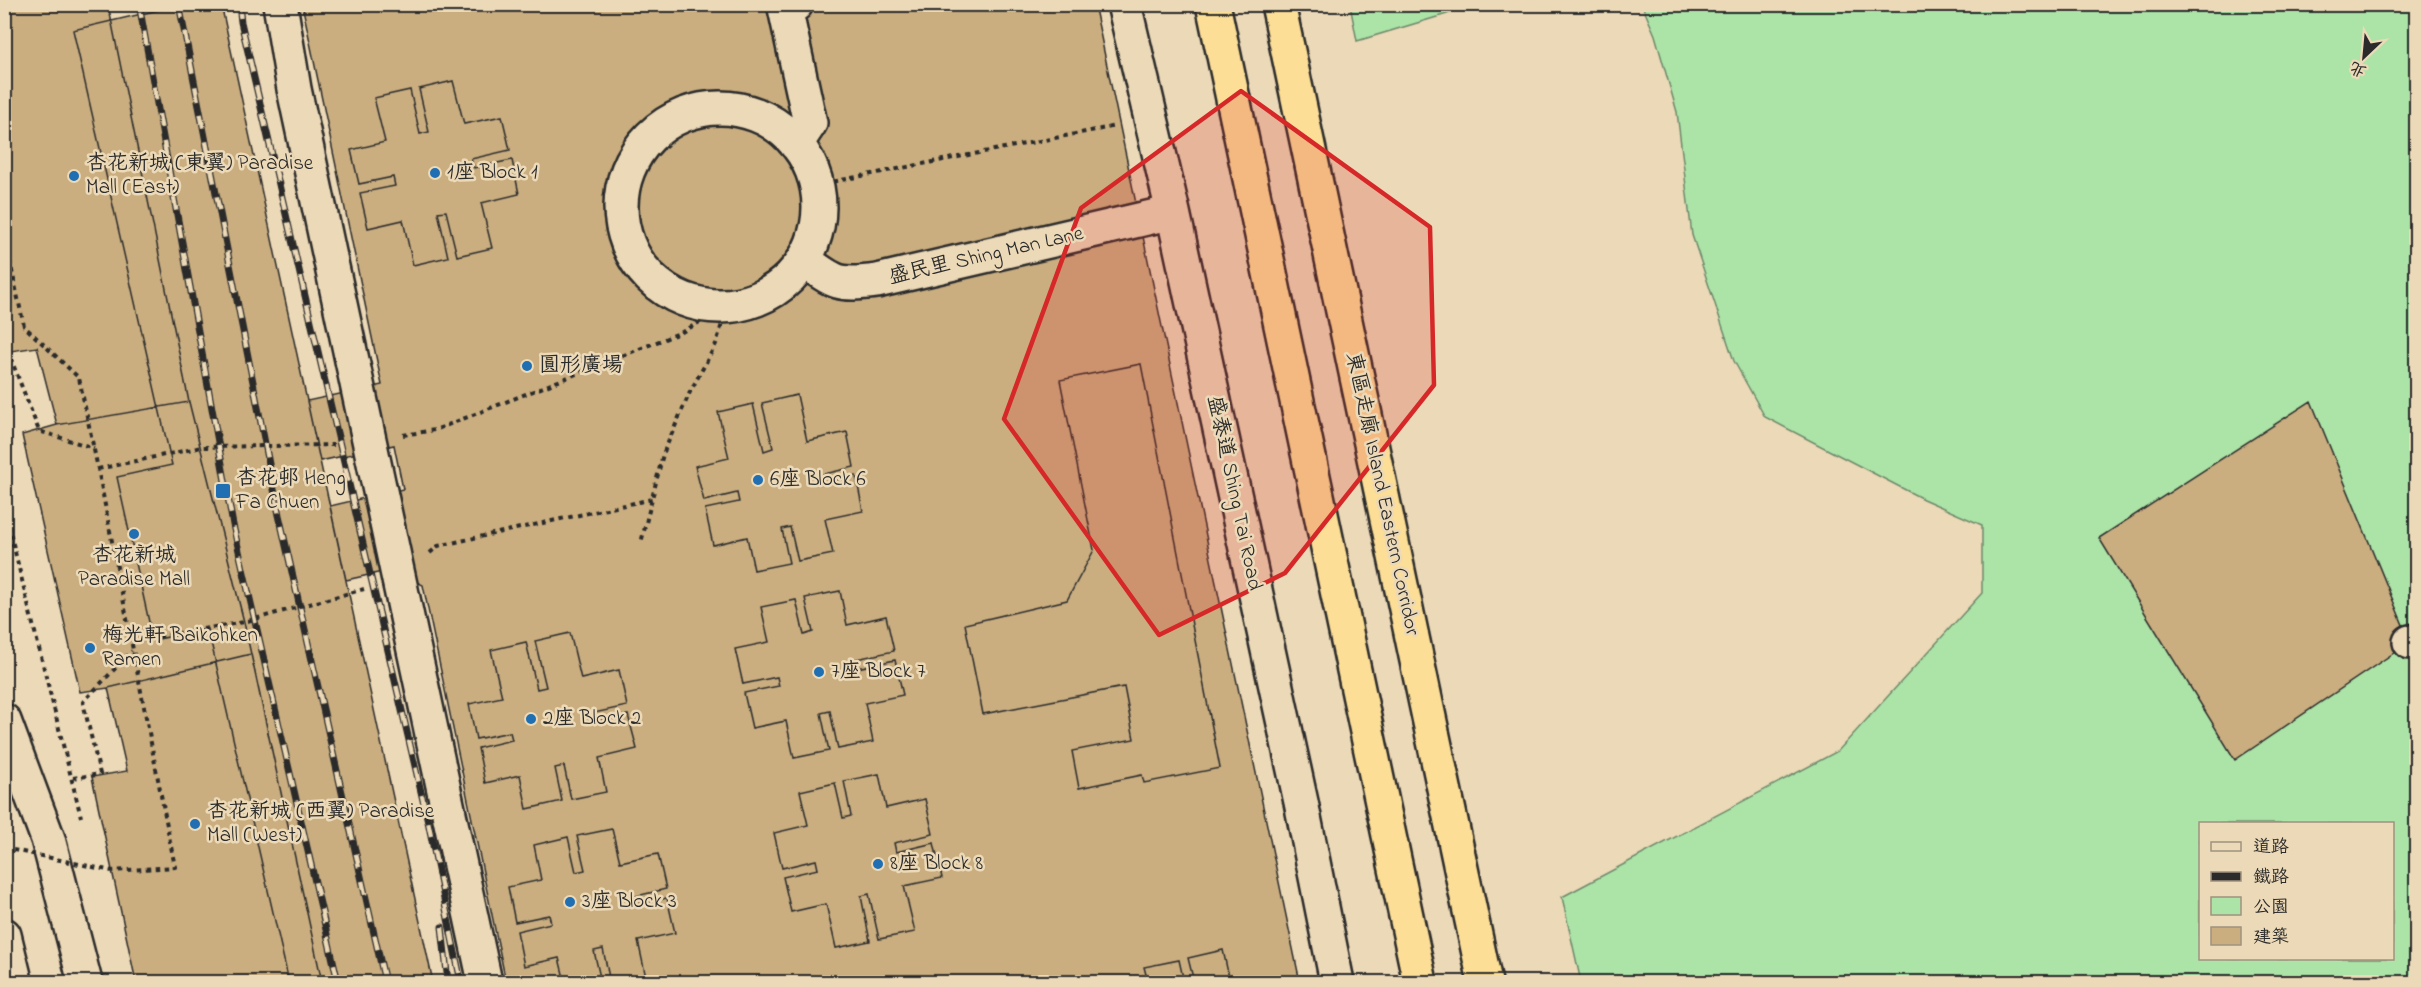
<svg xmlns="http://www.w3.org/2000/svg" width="2421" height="987" font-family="'Indie Flower','LXGW WenKai TC',sans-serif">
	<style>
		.green { fill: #ace4a8; stroke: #6c886a; stroke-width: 1.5; fill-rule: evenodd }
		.building { fill: #caae80; stroke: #2b2b2b; stroke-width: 1.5 }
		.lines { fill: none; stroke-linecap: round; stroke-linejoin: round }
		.minor-casing { stroke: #2b2b2b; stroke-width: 38 }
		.highway-casing { stroke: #2b2b2b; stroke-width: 38 }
		.path { stroke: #2b2b2b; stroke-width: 4; stroke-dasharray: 4.5 4.5; stroke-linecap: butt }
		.minor { stroke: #ecd9b7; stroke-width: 33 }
		.highway { stroke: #fcde96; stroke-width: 33 }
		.rail-casing { stroke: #2b2b2b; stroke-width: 7 }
		.rail { stroke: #ecd9b7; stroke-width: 4.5; stroke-dasharray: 14; stroke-linecap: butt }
		.path-bridge { stroke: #2b2b2b; stroke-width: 4; stroke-dasharray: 4.5 4.5; stroke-linecap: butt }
		.marked { fill: #d62828; fill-opacity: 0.2; stroke: #d62828; stroke-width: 4.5; stroke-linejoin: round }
		.poi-dot { fill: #1f6fb2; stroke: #ecd9b7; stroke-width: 2 }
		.labels { text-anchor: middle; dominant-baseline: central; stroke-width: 5; stroke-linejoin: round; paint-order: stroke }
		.poi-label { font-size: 21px; fill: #2b2b2b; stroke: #ecd9b7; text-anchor: start }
		.street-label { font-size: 21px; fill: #2b2b2b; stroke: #ecd9b7 }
	</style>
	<rect width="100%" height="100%" fill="#ecd9b7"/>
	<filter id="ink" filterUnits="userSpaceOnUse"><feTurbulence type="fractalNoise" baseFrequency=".0167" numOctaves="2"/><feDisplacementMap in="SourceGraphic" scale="12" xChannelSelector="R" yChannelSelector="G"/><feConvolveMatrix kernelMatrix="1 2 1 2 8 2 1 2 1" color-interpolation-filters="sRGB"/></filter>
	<g filter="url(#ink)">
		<path class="green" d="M1350,5V4L1466,5L1447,14L1357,41Z
			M1642,5H2416V982H1581L1562,897L1838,751L1982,593V525L1923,499L1765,417L1734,361L1692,235L1677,112L1655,35ZM2200,824H2392V958H2200Z"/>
		<path class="building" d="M4,4H108L189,402L57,425L37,347L4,352Z
			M4,4H108L189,402L244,622L322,982H136L92,777L127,771L108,688L80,692L22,435L57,425L37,347L4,352Z
			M184,4H221L433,982H289L208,629L153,640L117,477L172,465L73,30Z
			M302,4H1094L1300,982H506L423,585L391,570L346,580L330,506L403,489L394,445L320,461L307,401L382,385Z
			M453,81L464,124L502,116L510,150L471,159L474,168L512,160L519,194L481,203L492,248L457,256L446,211L438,212L448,257L413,265L403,220L368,228L360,193L395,186L393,177L359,184L351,150L385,142L374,98L410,90L420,134L429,132L419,89Z
			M1141,364L1220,768L1144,783L1142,775L1079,788L1072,751L1134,739L1124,687L983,714L965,624L1067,600L1094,550L1060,380Z
			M797,395L807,441L847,432L854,467L816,476L818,484L856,476L863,511L825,519L833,554L798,561L790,527L782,529L789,563L754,570L747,537L713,545L705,509L739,502L737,493L704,501L695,466L729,458L718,412L753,404L764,451L773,448L762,403Z
			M2311,401L2410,642L2235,760L2099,538Z
			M840,591L847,625L886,616L894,651L856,659L857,668L895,660L903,695L865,703L873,742L838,749L830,711L821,713L829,751L794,758L786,721L752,728L744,693L779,686L777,677L743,684L735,649L769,642L761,607L796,600L804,635L813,632L805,598Z
			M570,633L581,679L619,670L627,706L589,714L590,723L628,715L637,749L599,758L606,792L571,799L564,766L555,768L562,801L527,809L520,775L485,783L478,748L512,740L510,732L476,739L469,704L502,697L491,650L526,642L537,689L546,687L535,641Z
			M251,654L322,982H136L92,777L127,771L108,688Z
			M879,774L886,808L925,799L933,834L894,843L896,852L934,843L942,878L904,886L915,932L879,939L869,894L861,896L870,941L836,948L826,904L791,912L783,877L818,869L816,860L782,868L774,833L808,825L800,791L835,783L843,818L851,816L844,781Z
			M612,829L620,862L658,854L666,889L628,898L629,906L667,898L675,933L638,941L647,982H610L603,949L594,951L601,982H565L559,958L524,966L517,931L551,923L549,915L515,922L508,887L541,880L534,845L568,837L576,872L585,870L577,836Z
			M1223,950L1230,982H1194L1188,958Z
			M1179,960L1184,982H1148L1144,967Z"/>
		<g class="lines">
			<defs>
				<path id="minor" d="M280,4L294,89L485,982
					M1124,4L1173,212L1301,802L1337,982
					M621 207a99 99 0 1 1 198 0a99 99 0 1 1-198 0Z
					M796,144L810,123L785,8L796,4
					M804,260C835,283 838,286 877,281L1173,212
					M2410,642L2416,641
					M4,721L48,839L85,982
					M4,935L14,976V982"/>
				<path id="highway" d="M1213,4L1420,982
					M1278,4L1485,982"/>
			</defs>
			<use href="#minor" class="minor-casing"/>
			<use href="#highway" class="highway-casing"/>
			<path class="path" d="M816,185L1116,126
				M4,234L24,326L79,378L98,469L175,867L112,871
				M4,341L39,431L94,448
				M403,435L435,430L682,332L727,307L716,344L690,392L663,454L641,543
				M98,469L202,447L334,445
				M4,508L81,817
				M430,553L438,546L652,499
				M115,560L134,556
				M132,641L244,622L364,589
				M73,778L100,774L83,702L132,651"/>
			<use href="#minor" class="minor"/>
			<use href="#highway" class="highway"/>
			<defs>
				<path id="rail" d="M139,4L233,525L338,982
					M179,4L279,515L385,982
					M239,4L241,22L429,826L461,982
					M442,927L448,982"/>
			</defs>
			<use href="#rail" class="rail-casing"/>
			<use href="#rail" class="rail"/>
			<path class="path-bridge" d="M4,848L112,871"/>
		</g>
	</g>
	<path class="marked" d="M1241,91L1430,227L1434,385L1285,573L1159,635L1004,419L1081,208Z"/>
	<g class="poi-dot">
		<circle cx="435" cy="173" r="6"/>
		<circle cx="74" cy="176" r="6"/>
		<circle cx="527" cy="366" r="6"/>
		<circle cx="758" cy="480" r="6"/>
		<rect x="215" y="483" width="16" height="16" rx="3"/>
		<circle cx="134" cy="534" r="6"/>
		<circle cx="90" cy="648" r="6"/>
		<circle cx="819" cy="672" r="6"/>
		<circle cx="531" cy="719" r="6"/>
		<circle cx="195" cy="824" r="6"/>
		<circle cx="878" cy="864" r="6"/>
		<circle cx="570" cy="902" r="6"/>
	</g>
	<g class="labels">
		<g class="poi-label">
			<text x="86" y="164">杏花新城 (東翼) Paradise<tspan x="86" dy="24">Mall (East)</tspan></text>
			<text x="447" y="173">1座 Block 1</text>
			<text x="539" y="366">圓形廣場</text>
			<text x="236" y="479">杏花邨 Heng<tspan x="236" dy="24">Fa Chuen</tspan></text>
			<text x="770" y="480">6座 Block 6</text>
			<text x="134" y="556" text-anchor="middle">杏花新城<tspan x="134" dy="24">Paradise Mall</tspan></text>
			<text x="102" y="636">梅光軒 Baikohken<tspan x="102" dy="24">Ramen</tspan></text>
			<text x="831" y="672">7座 Block 7</text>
			<text x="543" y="719">2座 Block 2</text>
			<text x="207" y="812">杏花新城 (西翼) Paradise<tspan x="207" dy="24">Mall (West)</tspan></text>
			<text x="890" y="864">8座 Block 8</text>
			<text x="582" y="902">3座 Block 3</text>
		</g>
		<g class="street-label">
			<text transform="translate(986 256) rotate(-13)">盛民里 Shing Man Lane</text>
			<text transform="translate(1234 493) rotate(78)">盛泰道 Shing Tai Road</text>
			<text transform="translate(1382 494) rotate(78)">東區走廊 Island Eastern Corridor</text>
		</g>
	</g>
	<rect width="2421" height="987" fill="none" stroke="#ecd9b7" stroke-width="24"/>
	<rect x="12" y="12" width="2397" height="963" fill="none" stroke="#2b2b2b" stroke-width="2" filter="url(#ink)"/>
	<rect x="2199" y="822" width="195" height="138" fill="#ecd9b7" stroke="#9f937f" stroke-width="1.5"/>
	<rect x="2211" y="842" width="30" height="9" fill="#ecd9b7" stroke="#9f937f" stroke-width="1.5"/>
	<text x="2253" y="852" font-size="18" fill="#2b2b2b">道路</text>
	<rect x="2211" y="872" width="30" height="9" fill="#2b2b2b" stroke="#9f937f" stroke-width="1.5"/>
	<text x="2253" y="882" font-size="18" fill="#2b2b2b">鐵路</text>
	<rect x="2211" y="897" width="30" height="18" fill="#ace4a8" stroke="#9f937f" stroke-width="1.5"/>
	<text x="2253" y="912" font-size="18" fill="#2b2b2b">公園</text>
	<rect x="2211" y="927" width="30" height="18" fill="#caae80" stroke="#9f937f" stroke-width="1.5"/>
	<text x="2253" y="942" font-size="18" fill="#2b2b2b">建築</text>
	<g transform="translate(2364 57) rotate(206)" stroke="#ecd9b7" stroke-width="4.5" paint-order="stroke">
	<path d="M0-4.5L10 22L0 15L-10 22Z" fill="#2b2b2b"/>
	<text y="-9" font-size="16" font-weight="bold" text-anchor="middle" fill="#2b2b2b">北</text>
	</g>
</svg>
